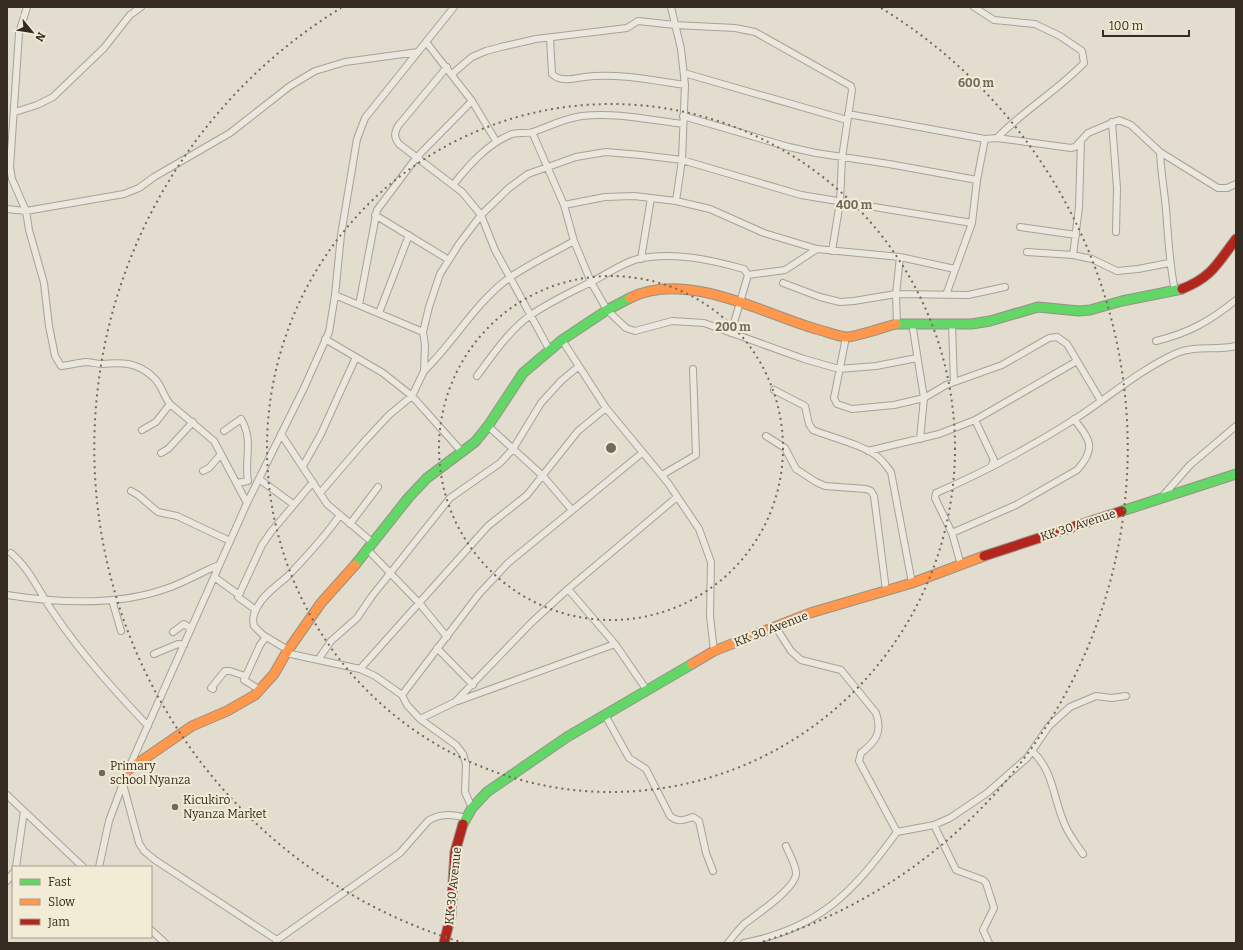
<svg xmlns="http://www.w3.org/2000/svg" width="1243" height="950" font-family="Bitter,serif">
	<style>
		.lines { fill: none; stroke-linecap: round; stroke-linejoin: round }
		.street-casing { stroke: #a7a296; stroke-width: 8 }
		.fast-casing { stroke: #979186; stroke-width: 11 }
		.slow-casing { stroke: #979186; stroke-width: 11 }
		.jam-casing { stroke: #979186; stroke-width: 11 }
		.street { stroke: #eae7de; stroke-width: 6 }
		.fast { stroke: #63d668; stroke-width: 9 }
		.slow { stroke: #ff974d; stroke-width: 9 }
		.jam { stroke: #b3261e; stroke-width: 9 }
		.ring { fill: none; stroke: #72695d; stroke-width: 2; stroke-dasharray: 2 4 }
		.poi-dot { fill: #72695d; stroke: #f2ebd5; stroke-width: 1.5 }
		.labels { text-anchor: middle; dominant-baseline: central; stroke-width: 4; stroke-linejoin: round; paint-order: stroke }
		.street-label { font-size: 12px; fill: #352b20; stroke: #f2ebd5 }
		.poi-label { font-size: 12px; fill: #352b20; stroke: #f2ebd5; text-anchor: start }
		.centre { fill: #72695d; stroke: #f2ebd5; stroke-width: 2 }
		.ring-label { font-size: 12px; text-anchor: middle; font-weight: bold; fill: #72695d; stroke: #f2ebd5; stroke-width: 4; stroke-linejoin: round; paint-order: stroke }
	</style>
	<rect width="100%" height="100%" fill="#e2ddce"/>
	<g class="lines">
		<defs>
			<path id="street" d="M27,7L19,33L10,167L12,179L26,211L29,230L44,283L49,326L55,356L61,366C69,365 78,363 86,362C91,362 96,364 102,364C122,362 138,362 154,378C162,385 163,396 170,404L214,441L247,503
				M671,7L681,49L685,85L682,160L676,201
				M974,7L994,20L1035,24L1060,36L1082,51L1084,63C1057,91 1024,110 997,138
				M550,38L552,74C560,82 573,79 584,77C618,73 651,80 685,85
				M426,42L472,101L496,141
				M447,67L398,126C394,134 394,137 399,144L462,192L481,215L495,250L549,349
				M684,73L847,120
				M452,74L472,57L486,51L501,47L536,39L627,28L638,21L675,25L735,28L755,32L851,86L852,90L842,158L840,202L832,251
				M15,112L37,105L53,97L104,48L130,15L141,7
				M848,114L985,139L997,138L1071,148L1075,147L1088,133L1119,120L1131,125L1160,152L1218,188H1227L1236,184
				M683,116L789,147L816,153L889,164L977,180
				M1112,122L1117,188L1116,232
				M532,132L564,205L574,241L591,282L607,310L626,328L635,331L672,321L704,323L804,359L839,369L876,366L917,358
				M1160,152C1161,176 1166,199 1167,223C1169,247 1170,268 1175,291
				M453,185C469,165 487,144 512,134C519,132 526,134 533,132C550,126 565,118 582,116C615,112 650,120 683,124
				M564,205L605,197L634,196L676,201L710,209L764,233L817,249L900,257L955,269
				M7,209L26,211L124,194L139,188L154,177L230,133L290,86L315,71L345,62L418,52
				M375,215L449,260
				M1020,227L1076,235
				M1027,252L1073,255L1092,259L1117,271L1138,269L1169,263
				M1073,255L1079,207L1081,141
				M641,259L651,198
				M748,275L785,270L817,249
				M783,283L820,297L840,302L854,301L896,294L968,295L1005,287
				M335,295L423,332
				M946,295L972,223L977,180L985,139
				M359,305L377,210L416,158L472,101
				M379,313L409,235
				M912,323L924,398L920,439
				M897,324L896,294L900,257
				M952,324L954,382
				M846,337L834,398L837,404L852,409L894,405L924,398L946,385L1002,365L1049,338L1057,337L1067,344L1101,401
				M325,339L383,373L412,396L462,452
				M562,340L606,408L668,483L699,529L711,562L710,616L714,651
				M1156,341C1189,333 1210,321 1236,300
				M424,371C454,342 475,303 509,278C529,264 553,253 574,241
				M477,376C491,357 511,328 531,315C551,301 574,291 595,280C610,272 626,261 642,258C677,252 711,260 744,269L748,275L731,333
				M774,390L805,406L809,424L813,430C830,437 867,446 879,458C884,462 887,467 891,472L912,583
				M975,420L994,460L991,467
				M488,426L543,476L572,510
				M142,430L156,422L170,404
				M224,431L241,419C254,440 244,459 248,481L237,483
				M281,434L327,504L372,542
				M766,436L785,448L796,469L816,482L825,486L866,489L871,491L874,496L886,590
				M868,451L939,434L975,420L1077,361
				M161,453L168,449L193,422
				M303,466L321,434L356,357
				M203,471L209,468L221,454
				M662,475L696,455L693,369
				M259,479L293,504
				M131,491L138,495L158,512L177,516L230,541
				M320,493L363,443L389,415L412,396L424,371L425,345L423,332L429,307L440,274L459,244L481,215L509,188L528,174L576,157L606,152L641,155L682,160L801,195L972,223
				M1161,498L1190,465L1236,426
				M350,524L378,487
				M952,533L1016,505L1077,470C1097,448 1090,440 1074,419
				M367,549L420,604L447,637
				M11,553C31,570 40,594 55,615C83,656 115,691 148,726
				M961,565L952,533L935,498L936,493C984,472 1031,447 1075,419C1109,397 1139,370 1177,353C1196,345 1216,351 1236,346
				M217,579L239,595
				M568,589L615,644L646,689
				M7,595C58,603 119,606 168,588C186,582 201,572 219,565
				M112,600L121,631
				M256,610L238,597L262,545L271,532L313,482
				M173,632L184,624L191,629
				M437,648L473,685
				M288,650L263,635L254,626C252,619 254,612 258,606C264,594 278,585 288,576C306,557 325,537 340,515
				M286,653L360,669L375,676L402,695L407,705L420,719L456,745L463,754L466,764L465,792L472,808
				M154,654L178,644L184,645
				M318,660L331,641L357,618L372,596L450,498L500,463L513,449L541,403L561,381L579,366
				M360,669L488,526L527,495L578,431L606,408
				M213,689L211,688L225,671H230L245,676
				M260,690L244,680L260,645L266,637
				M402,695L479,594L508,563L642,453
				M458,701L615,644
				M605,715L629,758L646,769L670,816C678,823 684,820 693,817L699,821L706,853L713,871
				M420,719L455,702L531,623L568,589L677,497
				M1032,751C1054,771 1053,799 1065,825C1069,835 1077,845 1083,854
				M123,784L139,843L144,851L155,860L277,940
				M7,795L83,867
				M934,825L956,870L983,880L986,883L994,908L983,930L989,943
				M897,832L934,825L950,818L987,793L1027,758L1049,726L1070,707L1096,696L1112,698L1126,696
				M16,867L24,811
				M99,867L109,821L128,770L247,503L304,388L329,332L335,295L341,235L357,139L365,118L454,7
				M7,881L13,873
				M151,930L165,943
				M276,943L277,940L400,853L428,821C440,813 453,814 466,818
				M728,943C733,936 738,930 744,924C756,915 798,887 796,872C795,863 789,854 786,846
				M744,943C820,928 853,892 897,832L859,761L861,753C875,742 883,733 876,713L841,670L801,660L791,651L775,626"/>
			<path id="fast" d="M896,324H972L990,321L1038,307L1079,311L1090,310L1122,301L1182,289
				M1122,511L1236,474
				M355,565L409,497L427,478L475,442L488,426L523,373L562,340L607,310L630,298
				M463,824L472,808L487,792L567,737L692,664"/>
			<path id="slow" d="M630,298C685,270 762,313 816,329C825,331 836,336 846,337C856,337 884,327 896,324
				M692,664L714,651L810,613L912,583L984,556
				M128,770L192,726L227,711L255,695L274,674L286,653L321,603L355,565"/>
			<path id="jam" d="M1182,289C1212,277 1217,264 1236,239
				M984,556L1122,511
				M444,943L451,915L455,852L463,824"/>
		</defs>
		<use href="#street" class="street-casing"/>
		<use href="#fast" class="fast-casing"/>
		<use href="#slow" class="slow-casing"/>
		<use href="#jam" class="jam-casing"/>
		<use href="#street" class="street"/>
		<use href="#fast" class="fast"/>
		<use href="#slow" class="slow"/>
		<use href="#jam" class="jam"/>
	</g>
	<g class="ring">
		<circle cx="611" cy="448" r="172"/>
		<circle cx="611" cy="448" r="344"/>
		<path d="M464 943A516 516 0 0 1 341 8M881 8A516 516 0 0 1 758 943"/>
	</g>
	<g class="poi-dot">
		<circle cx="102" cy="773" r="4"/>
		<circle cx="175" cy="807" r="4"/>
	</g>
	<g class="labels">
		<g class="street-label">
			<text transform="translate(1078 525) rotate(-18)">KK 30 Avenue</text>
			<text transform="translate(771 629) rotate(-21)">KK 30 Avenue</text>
			<text transform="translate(453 886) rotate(-84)">KK 30 Avenue</text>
		</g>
		<g class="poi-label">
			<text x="110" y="766">Primary<tspan x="110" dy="14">school Nyanza</tspan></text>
			<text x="183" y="800">Kicukiro<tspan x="183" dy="14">Nyanza Market</tspan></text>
		</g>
	</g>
	<circle cx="611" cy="448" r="6" class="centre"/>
	<g class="ring-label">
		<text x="976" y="87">600 m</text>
		<text x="854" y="209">400 m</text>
		<text x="733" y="331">200 m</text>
	</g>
	<rect width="1243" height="950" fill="none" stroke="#352b20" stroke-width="16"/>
	<rect x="12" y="866" width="140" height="72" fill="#f2ebd5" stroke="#a69e8d"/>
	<rect x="20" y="879" width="20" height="6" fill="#63d668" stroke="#a69e8d"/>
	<text x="48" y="886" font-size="12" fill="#352b20">Fast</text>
	<rect x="20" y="899" width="20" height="6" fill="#ff974d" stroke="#a69e8d"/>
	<text x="48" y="906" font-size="12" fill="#352b20">Slow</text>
	<rect x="20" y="919" width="20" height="6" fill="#b3261e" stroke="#a69e8d"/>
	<text x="48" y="926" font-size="12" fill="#352b20">Jam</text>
	<g transform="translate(32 32) rotate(120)" stroke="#f2ebd5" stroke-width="3" paint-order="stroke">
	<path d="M0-3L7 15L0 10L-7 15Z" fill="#352b20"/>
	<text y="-6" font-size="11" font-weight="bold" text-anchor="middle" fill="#352b20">N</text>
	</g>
	<path d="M1103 30v6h86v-6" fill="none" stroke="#352b20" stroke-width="2"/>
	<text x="1109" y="30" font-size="12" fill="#352b20" stroke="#f2ebd5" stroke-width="3" paint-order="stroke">100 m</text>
</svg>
